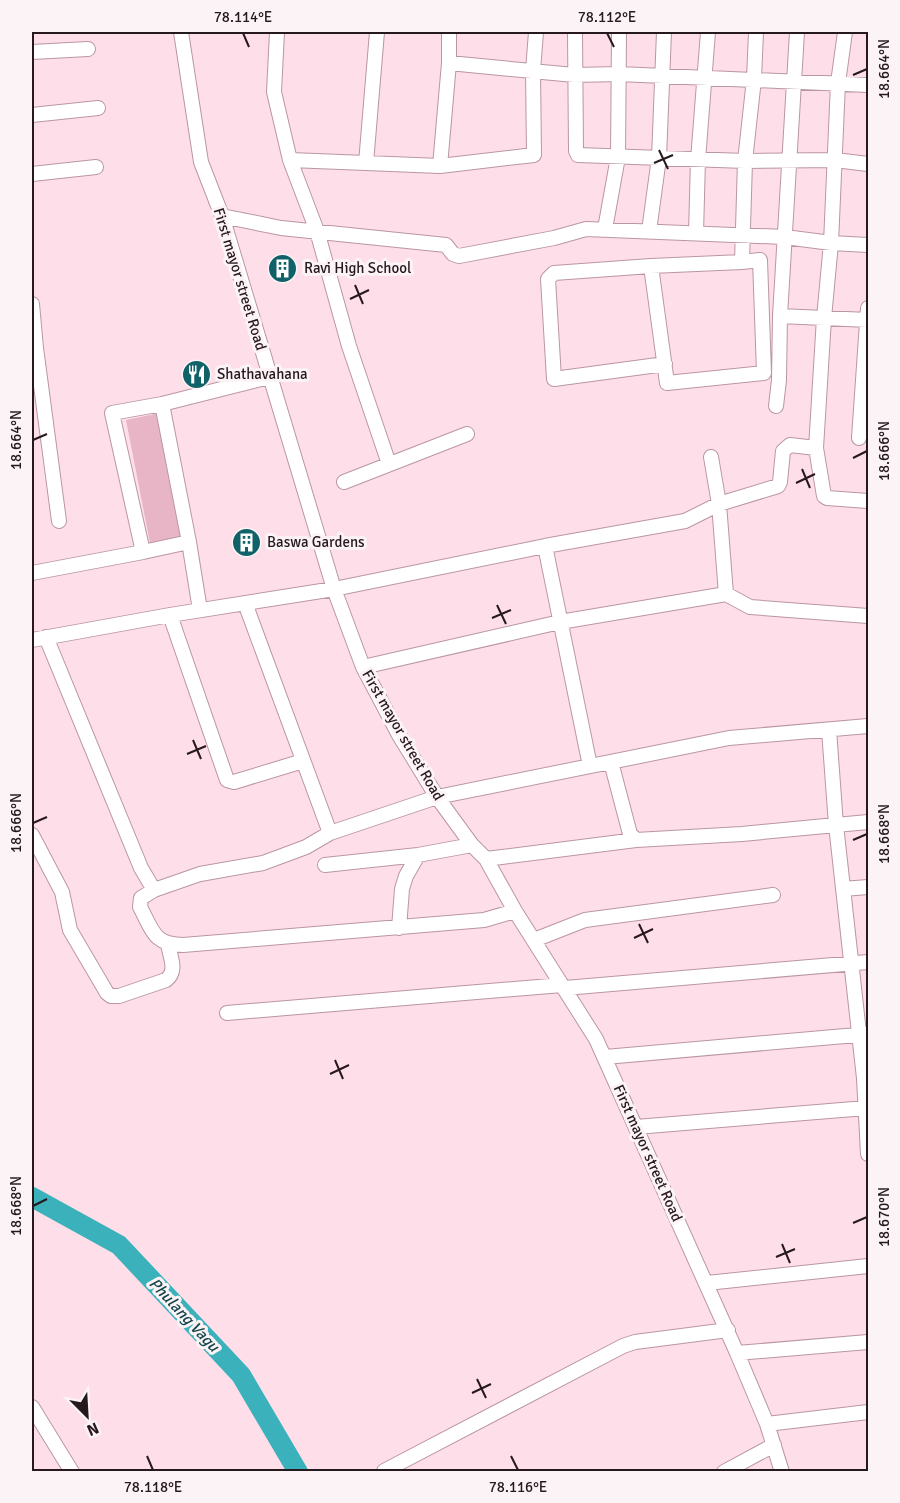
<svg xmlns="http://www.w3.org/2000/svg" width="900" height="1503" font-family="Signika,sans-serif">
	<style>
		.park { fill: #e8b5c7 }
		.lines { fill: none; stroke-linecap: round; stroke-linejoin: round }
		.river { stroke: #3bb1bb; stroke-width: 20 }
		.minor-casing { stroke: #ba96a3; stroke-width: 16 }
		.minor { stroke: #fff; stroke-width: 14 }
		.ticks { fill: none; stroke: #26191e; stroke-width: 2 }
		.labels { text-anchor: middle; dominant-baseline: central; stroke-width: 6; stroke-linejoin: round; paint-order: stroke }
		.poi-label { font-size: 15px; fill: #26191e; stroke: #fbf3f6; text-anchor: start }
		.street-label { font-size: 15px; fill: #26191e; stroke: #fbf3f6 }
		.water-label { font-size: 16px; font-style: italic; fill: #13464b; stroke: #fbf3f6 }
		.neatline { fill: none; stroke: #26191e; stroke-width: 2 }
		.ticks-label { font-size: 15px; text-anchor: middle; fill: #26191e }
	</style>
	<rect width="100%" height="100%" fill="#fedfe9"/>
	<path class="park" d="M160,413L183,537L150,543L126,420Z"/>
	<g class="lines">
		<path class="river" d="M32,1197L119,1245L241,1375L298,1472"/>
		<defs>
			<path id="minor" d="M181,32L201,162L222,216L334,589L363,667L399,735L437,797L472,845L486,859L515,911L596,1039L737,1353L767,1424L782,1472
				M277,32L274,92L290,160L317,231L349,346L389,464
				M377,32L366,163L440,166L449,63V32
				M575,32L576,151L578,155L745,161L835,160L868,164
				M845,32L838,83L831,243L824,318L816,448L824,496L827,498L868,501
				M32,52L88,49
				M449,63L574,75L619,74L868,85
				M32,115L98,108
				M290,160L366,163
				M440,166L534,155L533,71L536,32
				M32,174L96,167
				M222,216L281,228L446,245L453,254L459,256L554,238L586,229L785,237L831,243L868,245
				M605,229L618,157L619,32
				M649,231L659,158L664,32
				M696,233L698,160L708,32
				M742,262L651,266L667,383L764,373L760,260L742,262L745,161L754,79L756,32
				M651,266L554,273L548,279L554,379L665,364
				M32,304L36,348L32,349
				M780,316L868,320
				M36,348L59,521
				M776,406L779,380L780,316L797,32
				M859,438L868,308
				M711,457L719,504L726,594L750,607L868,616
				M344,482L467,434
				M189,542L200,610
				M545,546L590,766
				M143,552L189,542L162,404
				M32,573L143,552L112,413L162,404L269,377
				M245,603L330,833
				M170,615L227,780L234,782L303,761
				M46,637L141,868L154,890
				M32,640L170,615L334,589L545,546L685,521L719,504L778,486L780,482L783,451L790,445L816,448
				M363,667L560,622L726,594
				M829,730L836,825L868,822
				M611,762L630,834L636,840L742,834L836,825L864,1078
				M32,835L62,892L70,930L107,993L111,996H119L166,980C178,971 170,957 168,944
				M486,859L636,840
				M325,865L418,855L472,845
				M843,889L868,887
				M515,911L484,920L183,945C153,944 153,931 140,907L141,898L154,890L200,874L263,863L306,847L330,833L437,797L729,738L868,726
				M399,928L402,889L406,876L418,855
				M534,940L585,920L773,895
				M565,988L868,962
				M227,1013L562,985
				M605,1057L868,1034
				M868,1078H864L868,1154
				M636,1127L866,1108
				M707,1283L868,1266
				M737,1353L868,1342
				M32,1407L72,1472
				M767,1424L868,1412
				M384,1471L623,1346L635,1342L728,1330
				M724,1472L774,1445"/>
		</defs>
		<use href="#minor" class="minor-casing"/>
		<use href="#minor" class="minor"/>
	</g>
	<path class="ticks" d="M243,33L249,47M607,33L614,47M853,75L867,69M659,150L668,169M654,163L673,155M355,285L363,304M350,299L369,290M33,440L47,434M853,458L867,451M802,469L810,488M796,483L815,474M497,605L506,624M492,618L511,610M193,740L201,759M187,754L206,746M33,823L47,817M853,840L867,834M639,924L648,943M634,938L653,929M335,1060L343,1079M330,1074L349,1065M33,1206L47,1199M853,1223L867,1217M782,1244L790,1263M776,1257L795,1249M477,1379L486,1398M472,1393L491,1384M147,1456L153,1470M511,1456L518,1470"/>
	<defs>
		<symbol id="building-disc" viewBox="-11 -11 22 22"><circle r="9.5" fill="#116168" stroke="#fbf3f6"/><path d="M-4-6H4V6H1V3H-1V6H-4ZM-2.5-4.3h1.7v1.8h-1.7ZM.8-4.3h1.7v1.8H.8ZM-2.5-1h1.7V.8h-1.7ZM.8-1h1.7V.8H.8Z" fill="#fff"/></symbol>
		<symbol id="restaurant-disc" viewBox="-11 -11 22 22"><circle r="9.5" fill="#116168" stroke="#fbf3f6"/><path d="M-5-6h1v4h1v-4h1v4h1v-4h1v5L-1.5 .5V6h-2V.5L-5-1ZM5-6V6H3V1.5H1.5Q1.5-4 5-6Z" fill="#fff"/></symbol>
	</defs>
	<g fill-rule="evenodd">
		<use href="#building-disc" x="266" y="252" width="33" height="33"/>
		<use href="#restaurant-disc" x="180" y="358" width="33" height="33"/>
		<use href="#building-disc" x="230" y="526" width="33" height="33"/>
	</g>
	<g class="labels">
		<g class="poi-label">
			<text x="304" y="268">Ravi High School</text>
			<text x="217" y="374">Shathavahana</text>
			<text x="267" y="542">Baswa Gardens</text>
		</g>
		<g class="street-label">
			<text transform="translate(240 279) rotate(73)">First mayor street Road</text>
			<text transform="translate(403 735) rotate(60)">First mayor street Road</text>
			<text transform="translate(648 1153) rotate(66)">First mayor street Road</text>
		</g>
		<g class="water-label">
			<text transform="translate(184 1315) rotate(47)">Phulang Vagu</text>
		</g>
	</g>
	<rect width="900" height="1503" fill="none" stroke="#fbf3f6" stroke-width="66"/>
	<g transform="translate(87 1416) rotate(156)" stroke="#fbf3f6" stroke-width="4.5" paint-order="stroke">
	<path d="M0-4.5L10 22L0 15L-10 22Z" fill="#26191e"/>
	<text y="-9" font-size="16" font-weight="bold" text-anchor="middle" fill="#26191e">N</text>
	</g>
	<rect x="33" y="33" width="834" height="1437" class="neatline"/>
	<g class="ticks-label">
		<text x="243" y="22">78.114°E</text>
		<text x="607" y="22">78.112°E</text>
		<text transform="translate(884 69) rotate(-90)" y="5">18.664°N</text>
		<text transform="translate(16 440) rotate(-90)" y="5">18.664°N</text>
		<text transform="translate(884 451) rotate(-90)" y="5">18.666°N</text>
		<text transform="translate(16 823) rotate(-90)" y="5">18.666°N</text>
		<text transform="translate(884 834) rotate(-90)" y="5">18.668°N</text>
		<text transform="translate(16 1206) rotate(-90)" y="5">18.668°N</text>
		<text transform="translate(884 1217) rotate(-90)" y="5">18.670°N</text>
		<text x="153" y="1492">78.118°E</text>
		<text x="518" y="1492">78.116°E</text>
	</g>
</svg>
